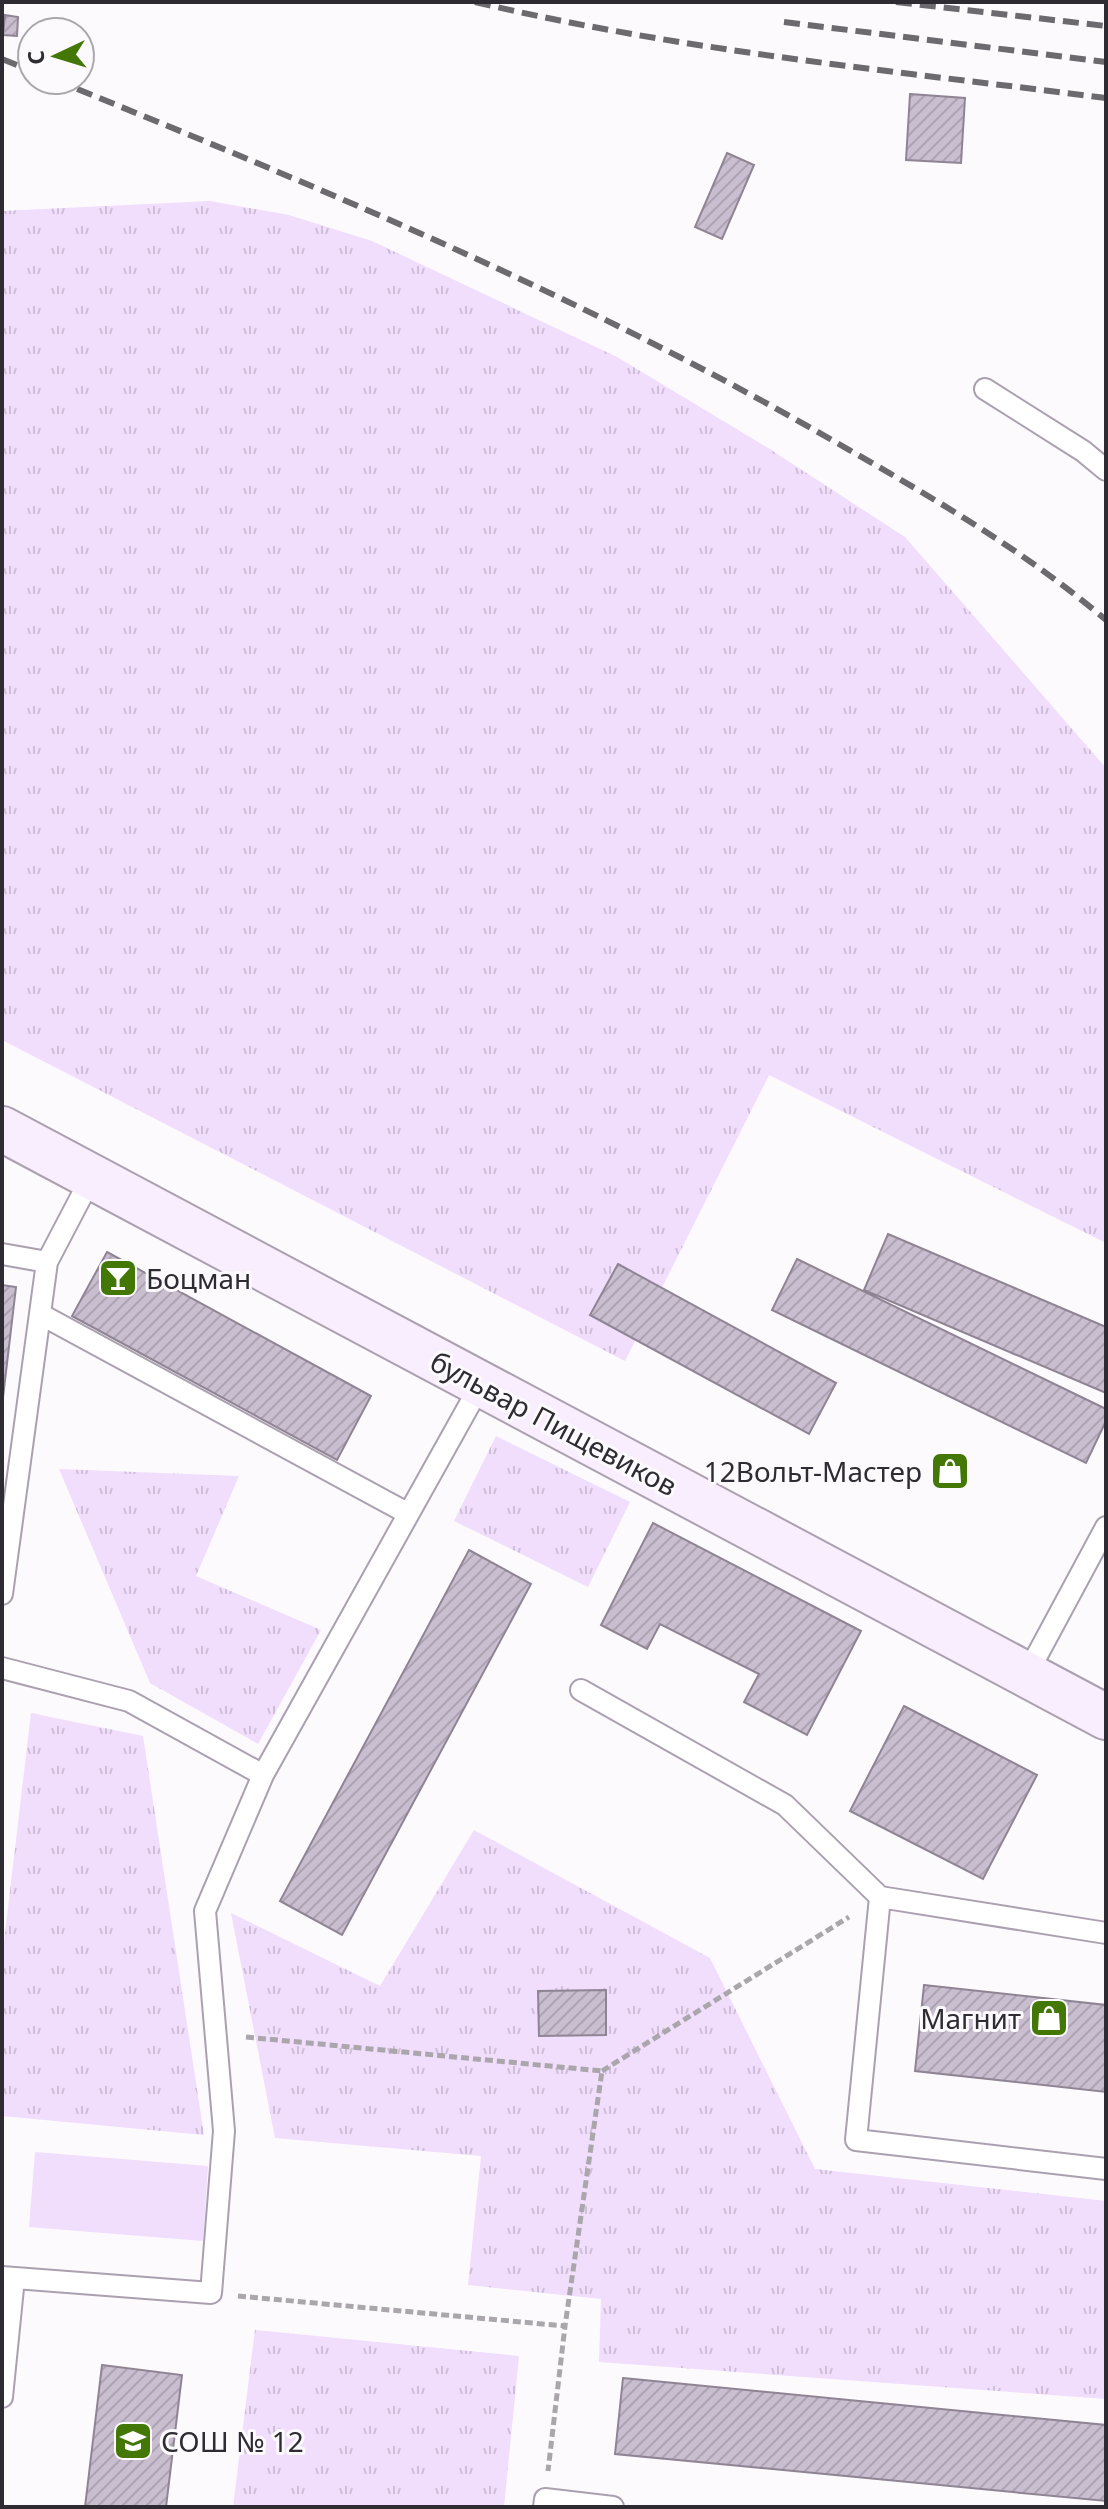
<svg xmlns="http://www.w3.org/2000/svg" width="1108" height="2509" font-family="'Noto Sans',sans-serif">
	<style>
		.grass { fill: url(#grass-tufts) }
		.pitch { fill: #f1ddfc }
		.building { fill: url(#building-hatch); stroke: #8f8494; stroke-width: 2 }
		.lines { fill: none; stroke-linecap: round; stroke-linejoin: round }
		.lane-casing { stroke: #aba0b0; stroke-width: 24 }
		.secondary-casing { stroke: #aba0b0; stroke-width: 48 }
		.path { stroke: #aaa6ac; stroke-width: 5; stroke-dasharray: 8 4; stroke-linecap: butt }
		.lane { stroke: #fff; stroke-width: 20 }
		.secondary { stroke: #f8eefd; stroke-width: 44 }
		.rail { stroke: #6c696f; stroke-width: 6; stroke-dasharray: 16 8; stroke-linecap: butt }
		.labels { text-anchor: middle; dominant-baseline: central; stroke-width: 6; stroke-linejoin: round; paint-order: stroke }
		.poi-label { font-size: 28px; fill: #2f2b32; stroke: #fdfafe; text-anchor: start }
		.street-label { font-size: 28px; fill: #2f2b32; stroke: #fdfafe }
	</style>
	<defs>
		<pattern id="grass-tufts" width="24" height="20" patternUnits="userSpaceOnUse" patternTransform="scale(2)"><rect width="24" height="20" fill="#f1ddfc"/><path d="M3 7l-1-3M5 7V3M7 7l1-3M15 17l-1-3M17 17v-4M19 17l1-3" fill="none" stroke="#cfbed8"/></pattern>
		<pattern id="building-hatch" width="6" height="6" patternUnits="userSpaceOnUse" patternTransform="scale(2)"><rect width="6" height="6" fill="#c9becf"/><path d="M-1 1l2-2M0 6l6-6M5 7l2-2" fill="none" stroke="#ada3b2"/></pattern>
	</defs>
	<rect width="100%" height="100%" fill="#fdfafe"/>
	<path class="grass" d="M210,201L289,215L372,241L617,357L768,448L905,537L1106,768V1243L769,1075L625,1361L2,1040V211Z
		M496,1436L630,1502L588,1587L454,1521Z
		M59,1469L239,1476L196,1576L321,1630L258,1744L150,1683Z
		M31,1713L143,1736L204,2135L2,2116V1959Z
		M474,1830L710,1958L815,2169L1106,2201V2399L599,2362L601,2299L468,2285L481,2156L275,2138L231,1913L380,1986Z
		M255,2330L519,2356L504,2507H233Z"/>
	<path class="pitch" d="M35,2152L208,2166L203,2241L29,2227Z"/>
	<path class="building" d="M5,15L18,17L17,36L3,35Z
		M910,94L965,98L961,163L906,160Z
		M727,153L754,165L722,239L695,227Z
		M888,1234L1106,1327V1393L864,1290Z
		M107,1252L371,1396L337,1460L72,1316Z
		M797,1259L1106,1409V1421L1086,1463L772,1310Z
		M618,1264L836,1383L809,1434L590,1315Z
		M2,1285L16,1287L2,1406Z
		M653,1523L861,1631L807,1735L744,1702L759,1674L660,1624L647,1649L601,1625Z
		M469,1550L531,1584L342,1935L280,1901Z
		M904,1706L1037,1775L983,1879L850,1811Z
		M924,1985L1106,2005V2092L915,2071Z
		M606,1990V2035L539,2036L538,1991Z
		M102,2365L182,2375L166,2507H85Z
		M623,2378L1106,2425V2501L615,2454Z"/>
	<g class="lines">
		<defs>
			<path id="lane" d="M985,389L1083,451L1106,470
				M2,1254L47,1262
				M40,1314L407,1513
				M2,1594L47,1262L92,1176
				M2,1668L129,1701L263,1775
				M1027,1674L1106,1527
				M581,1690L785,1805L880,1897L1106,1933
				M880,1897L856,2140L1106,2169
				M2,2277L211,2293L224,2131L205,1911L263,1775L481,1384
				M2,2397L14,2278
				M544,2507L545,2499L613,2507"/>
			<path id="secondary" d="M2,1129L1106,1717"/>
		</defs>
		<use href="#lane" class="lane-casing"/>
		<use href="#secondary" class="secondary-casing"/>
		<path class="path" d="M246,2037L602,2071L565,2326
			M602,2071L849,1917
			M238,2296L565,2326L548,2471"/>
		<use href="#lane" class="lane"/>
		<use href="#secondary" class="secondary"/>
		<path class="rail" d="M475,2C682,51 895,71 1106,98
			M896,2L1106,26
			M784,22L1106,62
			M2,59L32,71
			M55,80C324,189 593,301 844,447C935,499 1026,552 1106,620"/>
	</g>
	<defs>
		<symbol id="bar-square" viewBox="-11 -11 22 22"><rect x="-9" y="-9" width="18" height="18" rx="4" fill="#437807" stroke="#fdfafe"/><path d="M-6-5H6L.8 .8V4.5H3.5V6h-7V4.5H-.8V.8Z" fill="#fff"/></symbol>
		<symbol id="shop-square" viewBox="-11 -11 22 22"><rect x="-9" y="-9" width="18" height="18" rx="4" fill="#437807" stroke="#fdfafe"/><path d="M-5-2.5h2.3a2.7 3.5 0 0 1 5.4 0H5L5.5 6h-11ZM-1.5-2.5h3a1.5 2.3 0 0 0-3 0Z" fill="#fff"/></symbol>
		<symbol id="school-square" viewBox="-11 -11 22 22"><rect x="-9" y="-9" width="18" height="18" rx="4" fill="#437807" stroke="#fdfafe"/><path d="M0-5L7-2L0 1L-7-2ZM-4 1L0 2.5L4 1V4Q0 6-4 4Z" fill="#fff"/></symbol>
	</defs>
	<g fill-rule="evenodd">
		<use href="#bar-square" x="96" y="1256" width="44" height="44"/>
		<use href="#shop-square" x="928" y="1449" width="44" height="44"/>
		<use href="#shop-square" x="1027" y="1996" width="44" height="44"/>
		<use href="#school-square" x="111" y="2419" width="44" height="44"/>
	</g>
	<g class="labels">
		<g class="poi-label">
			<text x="146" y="1278">Боцман</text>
			<text x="922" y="1471" text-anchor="end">12Вольт-Мастер</text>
			<text x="1021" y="2018" text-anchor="end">Магнит</text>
			<text x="161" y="2441">СОШ № 12</text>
		</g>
		<g class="street-label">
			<text transform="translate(554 1423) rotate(28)">бульвар Пищевиков</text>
		</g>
	</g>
	<rect width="1108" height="2509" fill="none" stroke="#2f2b32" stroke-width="8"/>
	<g transform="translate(56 56) rotate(266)"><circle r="38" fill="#fdfafe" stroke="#aba7ac" stroke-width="2"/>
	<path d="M0-6L14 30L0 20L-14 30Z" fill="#437807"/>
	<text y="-12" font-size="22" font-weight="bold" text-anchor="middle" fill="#2f2b32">С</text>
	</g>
</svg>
